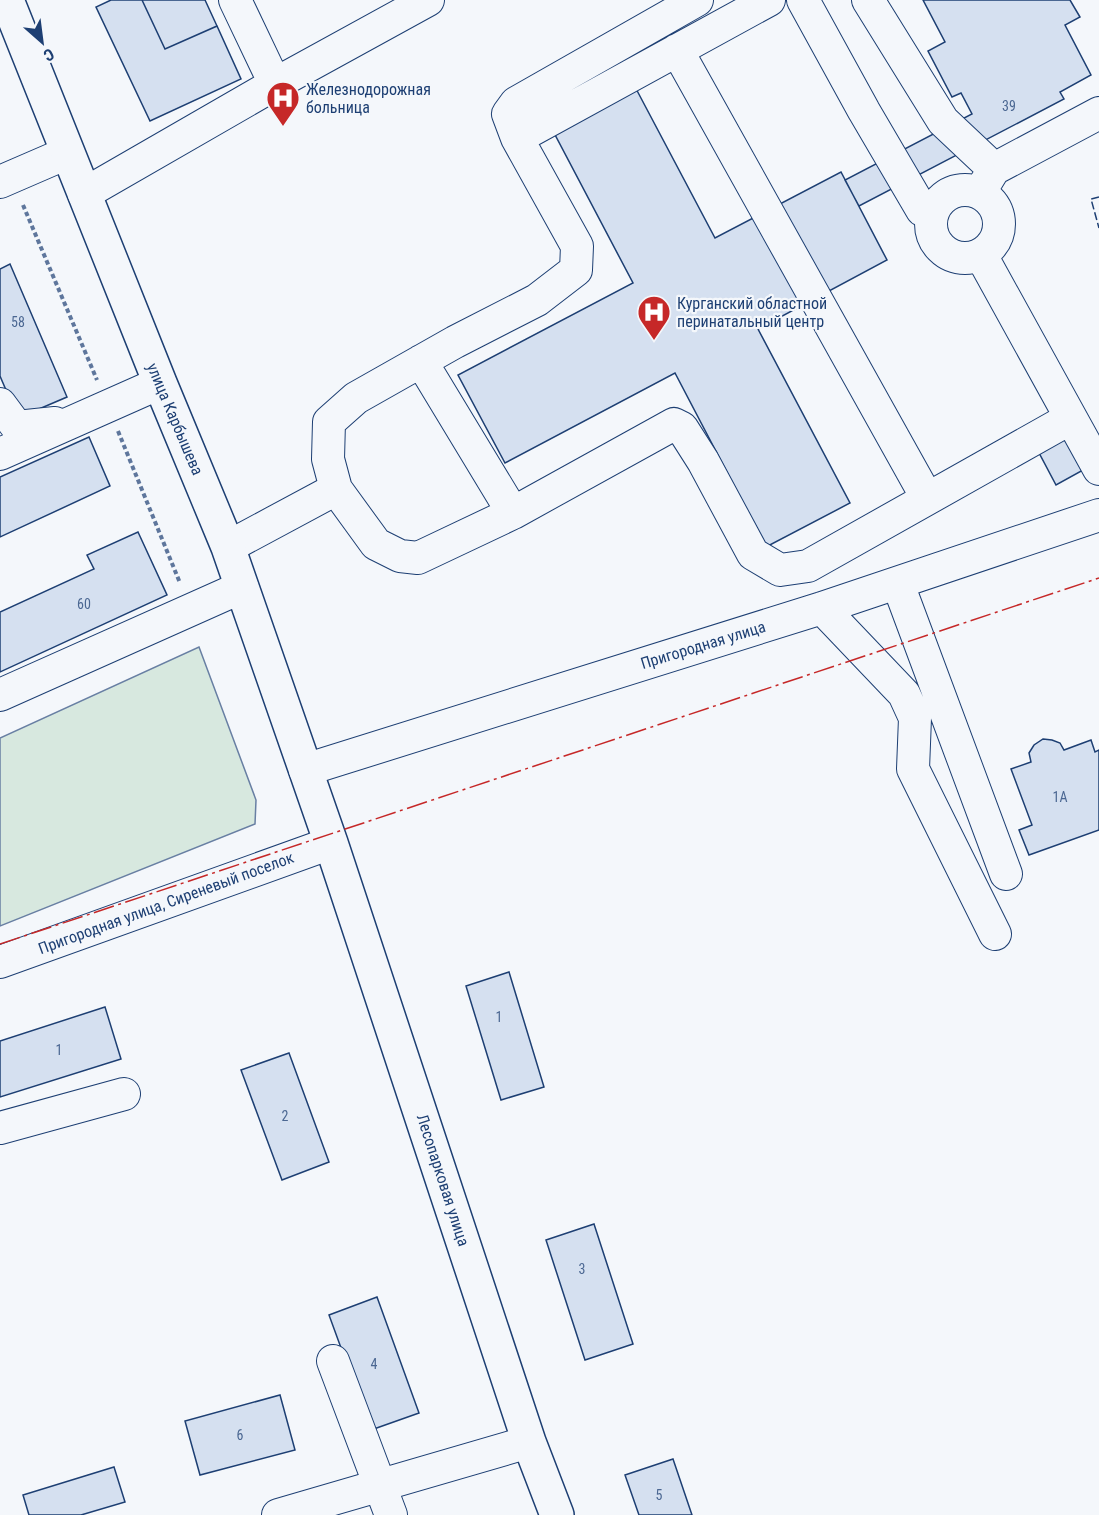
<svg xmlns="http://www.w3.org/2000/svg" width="1099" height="1515" font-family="'Roboto Condensed',sans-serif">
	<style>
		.green { fill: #d7e8df; stroke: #687fa3; stroke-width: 1.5 }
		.building { fill: #d5e0f0; stroke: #1d3f73; stroke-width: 1.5 }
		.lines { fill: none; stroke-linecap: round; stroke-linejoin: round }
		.minor-casing { stroke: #1d3f73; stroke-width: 34 }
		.major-casing { stroke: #1d3f73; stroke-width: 36 }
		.path { stroke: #5e769c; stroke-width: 4; stroke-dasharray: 4.5 3; stroke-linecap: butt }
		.minor { stroke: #f4f7fb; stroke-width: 32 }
		.major { stroke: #f4f7fb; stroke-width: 33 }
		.fence { stroke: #1d3f73; stroke-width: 1.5; stroke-dasharray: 8 3; stroke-linecap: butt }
		.power { stroke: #c62828; stroke-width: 1.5; stroke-dasharray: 21 4.5 3 4.5; stroke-linecap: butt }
		.labels { text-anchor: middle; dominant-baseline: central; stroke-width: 4.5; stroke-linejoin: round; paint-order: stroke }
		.number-label { font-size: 14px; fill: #4b6792 }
		.poi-label { font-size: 16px; fill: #1d3f73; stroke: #f4f7fb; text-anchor: start }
		.street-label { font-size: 16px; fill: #1d3f73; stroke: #f4f7fb }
	</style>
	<rect width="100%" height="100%" fill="#f4f7fb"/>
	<path class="green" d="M199,647L256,800L255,824L0,926V738Z"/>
	<path class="building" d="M111,0H142L165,49L217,26L241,79L150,121L96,7Z
		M142,0H205L217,26L165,49Z
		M923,0H1070L1080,17L1065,25L1091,75L1060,92L1064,99L859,206L845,180L972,114L961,93L952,97L928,51L945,42Z
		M624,66L715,238L841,172L887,260L758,329L850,503L766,547L675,373L505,463L458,375L633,283L542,110Z
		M10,264L67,397L18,418L0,376V269Z
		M1066,434L1085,469L1056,485L1037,449Z
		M89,437L110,486L0,537V477Z
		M138,532L167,595L0,672V612L94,569L87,555Z
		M1043,739L1052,740L1060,743L1064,750L1091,740L1095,752L1099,750V830L1029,855L1019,830L1032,825L1011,769L1031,762L1029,753L1034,745Z
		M509,972L544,1087L501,1100L466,986Z
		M105,1007L121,1059L0,1097V1041Z
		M289,1053L329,1162L282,1180L241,1070Z
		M594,1224L633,1344L585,1360L546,1240Z
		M377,1297L419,1413L371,1430L329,1315Z
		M280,1395L295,1450L200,1475L185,1421Z
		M673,1459L692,1515H639L625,1475Z
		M114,1467L125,1502L81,1515H29L23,1495Z"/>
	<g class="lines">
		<defs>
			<path id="minor" d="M235,0L275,84L428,0
				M697,0L516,103L508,114L517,138L577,246L576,270L537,300L455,342L356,398L329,422L328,459L336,489L376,544L400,556L418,558L513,513L674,424L682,428L703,461L753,554L780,570L808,566L1071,418
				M803,0L864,111L922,210L932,213
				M868,0L943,121L994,169
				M677,50L927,498
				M517,138L769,0
				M0,182L67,153
				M983,187L994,169L1099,113
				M931 224a34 34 0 1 1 68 0a34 34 0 1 1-68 0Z
				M84,194L275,84
				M981,255L1099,469
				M421,361L513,513
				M0,404L17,427L55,423
				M0,454L160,383
				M228,547L336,489
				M898,584L1006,874
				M822,608L904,694L915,718L913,769L995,934
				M0,695L242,587
				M305,770L822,608L1099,515
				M0,962L331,843
				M0,1128L124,1094
				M333,1361L391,1515
				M278,1515L529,1442"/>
			<path id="major" d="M7,0L160,383L228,547L331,843L529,1442L557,1515"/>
		</defs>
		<use href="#minor" class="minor-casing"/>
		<use href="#major" class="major-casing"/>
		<path class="path" d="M23,205L97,380
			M118,431L180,583"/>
		<use href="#minor" class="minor"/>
		<use href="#major" class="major"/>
		<path class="fence" d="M1099,197L1091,199L1099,228"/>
		<path class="power" d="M0,944L1099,578"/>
	</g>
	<defs>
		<symbol id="hospital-pin" viewBox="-11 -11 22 30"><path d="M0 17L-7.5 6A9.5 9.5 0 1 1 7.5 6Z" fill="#c62828" stroke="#f4f7fb"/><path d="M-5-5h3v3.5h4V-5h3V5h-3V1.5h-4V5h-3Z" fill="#fff"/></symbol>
	</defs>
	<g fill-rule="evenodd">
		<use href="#hospital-pin" x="264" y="79" width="38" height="52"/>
		<use href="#hospital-pin" x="635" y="293" width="38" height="52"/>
	</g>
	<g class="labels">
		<g class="number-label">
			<text x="1009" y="106">39</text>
			<text x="18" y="322">58</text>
			<text x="84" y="604">60</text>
			<text x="1060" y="797">1А</text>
			<text x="499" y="1017">1</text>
			<text x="59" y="1050">1</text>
			<text x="285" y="1116">2</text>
			<text x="582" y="1269">3</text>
			<text x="374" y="1364">4</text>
			<text x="240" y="1435">6</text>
			<text x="659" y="1495">5</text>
		</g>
		<g class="poi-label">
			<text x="306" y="89">Железнодорожная<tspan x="306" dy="18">больница</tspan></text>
			<text x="677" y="303">Курганский областной<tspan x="677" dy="18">перинатальный центр</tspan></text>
		</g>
		<g class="street-label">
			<text transform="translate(175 419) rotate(67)">улица Карбышева</text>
			<text transform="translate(703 645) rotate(-17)">Пригородная улица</text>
			<text transform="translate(166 903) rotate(-20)">Пригородная улица, Сиреневый поселок</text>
			<text transform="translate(443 1180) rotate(72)">Лесопарковая улица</text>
		</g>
	</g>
	<g transform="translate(42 42) rotate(152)" stroke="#f4f7fb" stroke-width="4.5" paint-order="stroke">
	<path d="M0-4.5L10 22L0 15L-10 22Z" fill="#1d3f73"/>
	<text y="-9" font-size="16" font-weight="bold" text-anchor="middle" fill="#1d3f73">С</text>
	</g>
</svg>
